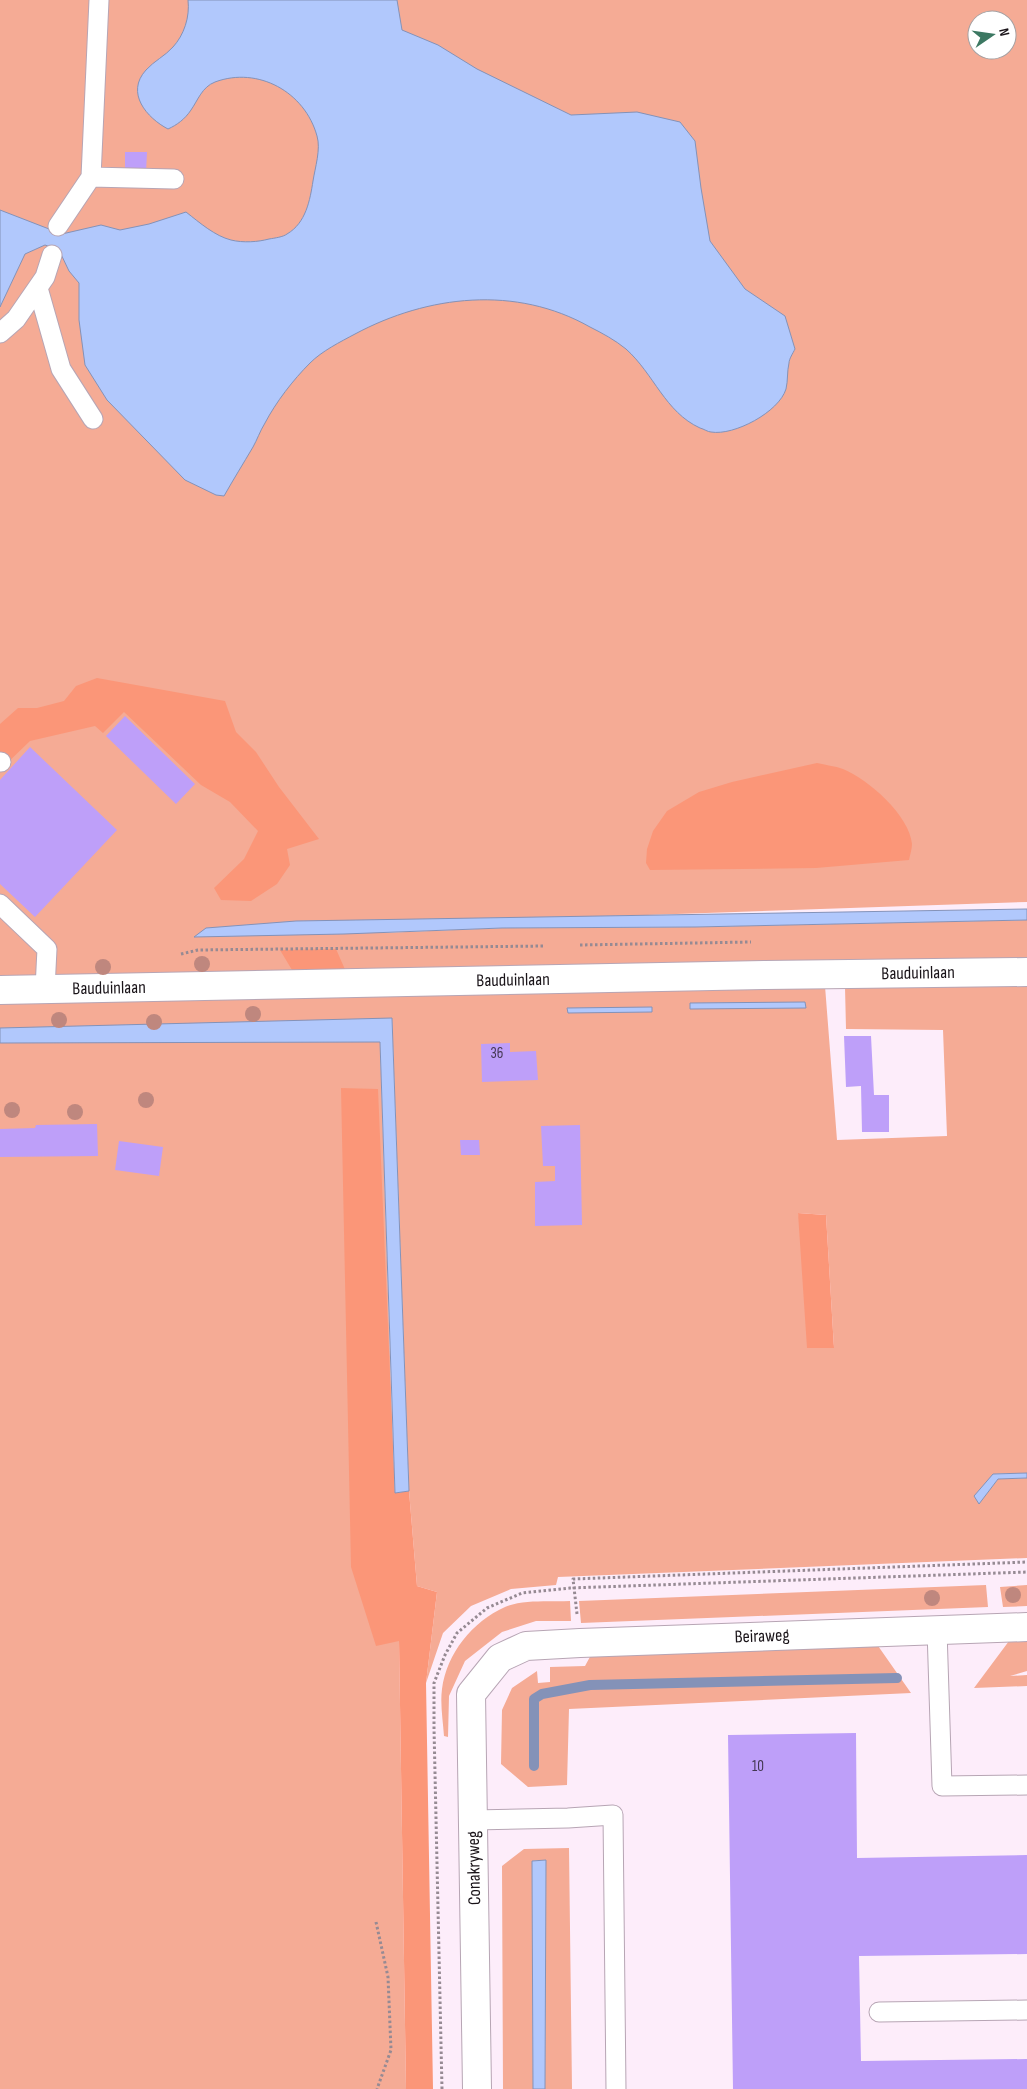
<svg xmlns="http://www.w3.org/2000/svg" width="1027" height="2089" font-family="'Sofia Sans Condensed',sans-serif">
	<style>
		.green { fill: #f5ab95; fill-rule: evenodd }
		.forest { fill: #fb9678 }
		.water { fill: #b1c8fc; stroke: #8492b8 }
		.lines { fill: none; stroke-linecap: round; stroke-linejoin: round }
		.stream { stroke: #8492b8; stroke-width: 10 }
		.building { fill: #be9ff9 }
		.lane-casing { stroke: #b7a5b4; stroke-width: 21 }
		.street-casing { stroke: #b7a5b4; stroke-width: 30 }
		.path { stroke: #968a93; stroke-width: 3; stroke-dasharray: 2.5 2.5; stroke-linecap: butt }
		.lane { stroke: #fff; stroke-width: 19 }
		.street { stroke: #fff; stroke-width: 28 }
		.tree { fill: #bf877e }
		.labels { text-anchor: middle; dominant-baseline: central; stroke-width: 4; stroke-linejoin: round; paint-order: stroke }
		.number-label { font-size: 15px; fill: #433751 }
		.street-label { font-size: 18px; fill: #1a1419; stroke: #fff }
	</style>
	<rect width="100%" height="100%" fill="#fdedfa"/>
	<path class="green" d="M0,0H1027V902L381,924L382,933L502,928L695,927L1027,920V1473L993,1474L979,1503L998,1479L1027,1478V1558L558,1577L556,1585L511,1589L471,1606L443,1633L426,1683L437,1592L417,1586L409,1491L392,1018L380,1042L399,1640L406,2089H0ZM977,20H1007V50H977ZM825,986L845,987L846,1029L943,1030L947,1136L837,1140ZM798,1213L826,1215L834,1348Z
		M986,1585L988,1607L581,1623L579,1601Z
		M1027,1585V1606L1003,1607L1000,1587Z
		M570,1601L571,1621H536L502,1632L465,1661L449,1696L448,1737L444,1736C443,1721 440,1704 442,1689C447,1653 472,1622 505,1607C524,1599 550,1602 570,1601Z
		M1027,1640V1671L1010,1676L1027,1675V1686L974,1688L1009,1641Z
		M876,1643L911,1693L569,1709L567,1785L528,1787L501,1764L502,1710L512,1688L537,1671L538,1683L550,1682V1667L585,1666L591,1655Z
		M569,1848L572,2089H545L546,1860L532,1861L533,2089H503L502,1866L524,1849Z"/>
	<path class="forest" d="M97,678L225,701L236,732L256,752L279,787L319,839L287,849L290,865L277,884L251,901L221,900L214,888L244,859L258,831L230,802L201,785L124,712L103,733L95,726L30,741L0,770V724L18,708H37L64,701L76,686Z
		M817,763C825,765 835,766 843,769C868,779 910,816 912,844C912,849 910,855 909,860L816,868L650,870L646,863L647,849L653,831L667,811L699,792L732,782Z
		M336,949L347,974L295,975L280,950Z
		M341,1088L378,1089L395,1493L409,1491L417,1586L437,1592L426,1683L433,2089H406L399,1641L376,1646L351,1567Z
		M798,1213L826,1215L834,1348H807Z"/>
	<path class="water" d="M188,0H397L402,30L438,45L477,69L571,115L637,112L680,122L695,141L701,188L710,241L745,289L785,316L795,349C793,353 789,359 789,363C787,371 788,381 786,389C779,412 734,436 711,432C708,432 704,429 700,428C665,412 654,374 626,349C615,340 602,333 590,327C516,285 428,295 355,334C340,342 322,351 310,363C293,380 276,402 265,423C260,431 257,440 253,447C243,464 233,480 224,496L216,495L185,480L107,400L85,365L79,320V283L69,271L59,250L45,245L25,254L0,307V210L62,234L101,225L120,230L149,224L186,212C200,223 215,236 231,240C243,243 258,242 269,239C275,238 283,237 287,234C306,223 310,200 313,181C315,168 321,149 317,136C305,92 258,66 215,82C202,87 198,100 191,110C185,119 177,125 168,129C147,118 125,93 146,70C154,61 165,56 173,47C184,35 190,17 188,0Z
		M1027,909V920L695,927L502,928L344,934L194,937L206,928L296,921Z
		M805,1002L806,1008L690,1009V1003Z
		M652,1007V1012L568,1013L567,1008Z
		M392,1018L409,1491L395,1493L380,1042L0,1043V1028Z
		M1027,1473V1478L998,1479L979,1504L974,1496L993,1474Z
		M546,1860L545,2089H533L532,1861Z"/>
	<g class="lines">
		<path class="stream" d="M534,1766V1699L542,1694L590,1685L897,1678"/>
	</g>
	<path class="building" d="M125,152H147L146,173H125Z
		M125,716L195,784L176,804L106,736Z
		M30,747L117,830L35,917L0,884V780Z
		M844,1036H871L874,1095H889V1132H862L861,1086L846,1087Z
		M510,1043V1052L536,1051L538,1080L482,1082L481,1044Z
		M97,1124L98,1156L0,1157V1129L35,1128L36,1125Z
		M580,1125L582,1225L535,1226V1182L555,1181V1166H543L541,1126Z
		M460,1140H479L480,1155H461Z
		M119,1141L163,1147L159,1176L115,1170Z
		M856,1733L857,1858L1027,1855V1954L859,1956L861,2061L1027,2059V2089H733L728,1735Z"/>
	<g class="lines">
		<defs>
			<path id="lane" d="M91,177L99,0
				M58,226L91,177L174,179
				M38,288L61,369L93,419
				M0,333L16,319L45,277L52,255
				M0,762H1
				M0,904L47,949L45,989
				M937,1630L942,1786L1027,1785
				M473,1820L568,1818L613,1815L616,2089
				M879,2012L1027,2010"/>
			<path id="street" d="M0,990L765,975L1027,972
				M477,2089L471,1694L500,1658L526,1646L580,1643L1027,1627"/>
		</defs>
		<use href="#lane" class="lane-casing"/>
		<use href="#street" class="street-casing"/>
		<path class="path" d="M580,945L751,942
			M181,954L198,950L544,946
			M577,1614L573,1579L1027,1562
			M376,1922L388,1977L391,2050L377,2089
			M442,2089L434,1728V1683L445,1655L457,1633L487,1608L522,1593L570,1588L1027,1572"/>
		<use href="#lane" class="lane"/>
		<use href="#street" class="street"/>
	</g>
	<g class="tree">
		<circle cx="202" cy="964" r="8"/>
		<circle cx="103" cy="967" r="8"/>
		<circle cx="253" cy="1014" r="8"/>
		<circle cx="59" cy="1020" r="8"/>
		<circle cx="154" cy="1022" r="8"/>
		<circle cx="146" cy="1100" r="8"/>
		<circle cx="12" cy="1110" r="8"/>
		<circle cx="75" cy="1112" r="8"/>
		<circle cx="1013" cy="1595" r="8"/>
		<circle cx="932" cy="1598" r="8"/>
	</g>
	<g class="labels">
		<g class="number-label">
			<text x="497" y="1053">36</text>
			<text x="758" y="1766">10</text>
		</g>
		<g class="street-label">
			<text transform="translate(918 973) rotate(-1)">Bauduinlaan</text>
			<text transform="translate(513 980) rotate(-1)">Bauduinlaan</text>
			<text transform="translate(109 988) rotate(-1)">Bauduinlaan</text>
			<text transform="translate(762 1636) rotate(-2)">Beiraweg</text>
			<text transform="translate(474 1868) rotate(-91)">Conakryweg</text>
		</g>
	</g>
	<g transform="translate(992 35) rotate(77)"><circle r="24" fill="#ffffff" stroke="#a3a1a3"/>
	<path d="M0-4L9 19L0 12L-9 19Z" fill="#3c7862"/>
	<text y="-8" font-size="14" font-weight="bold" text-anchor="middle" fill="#1a1419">N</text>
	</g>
</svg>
